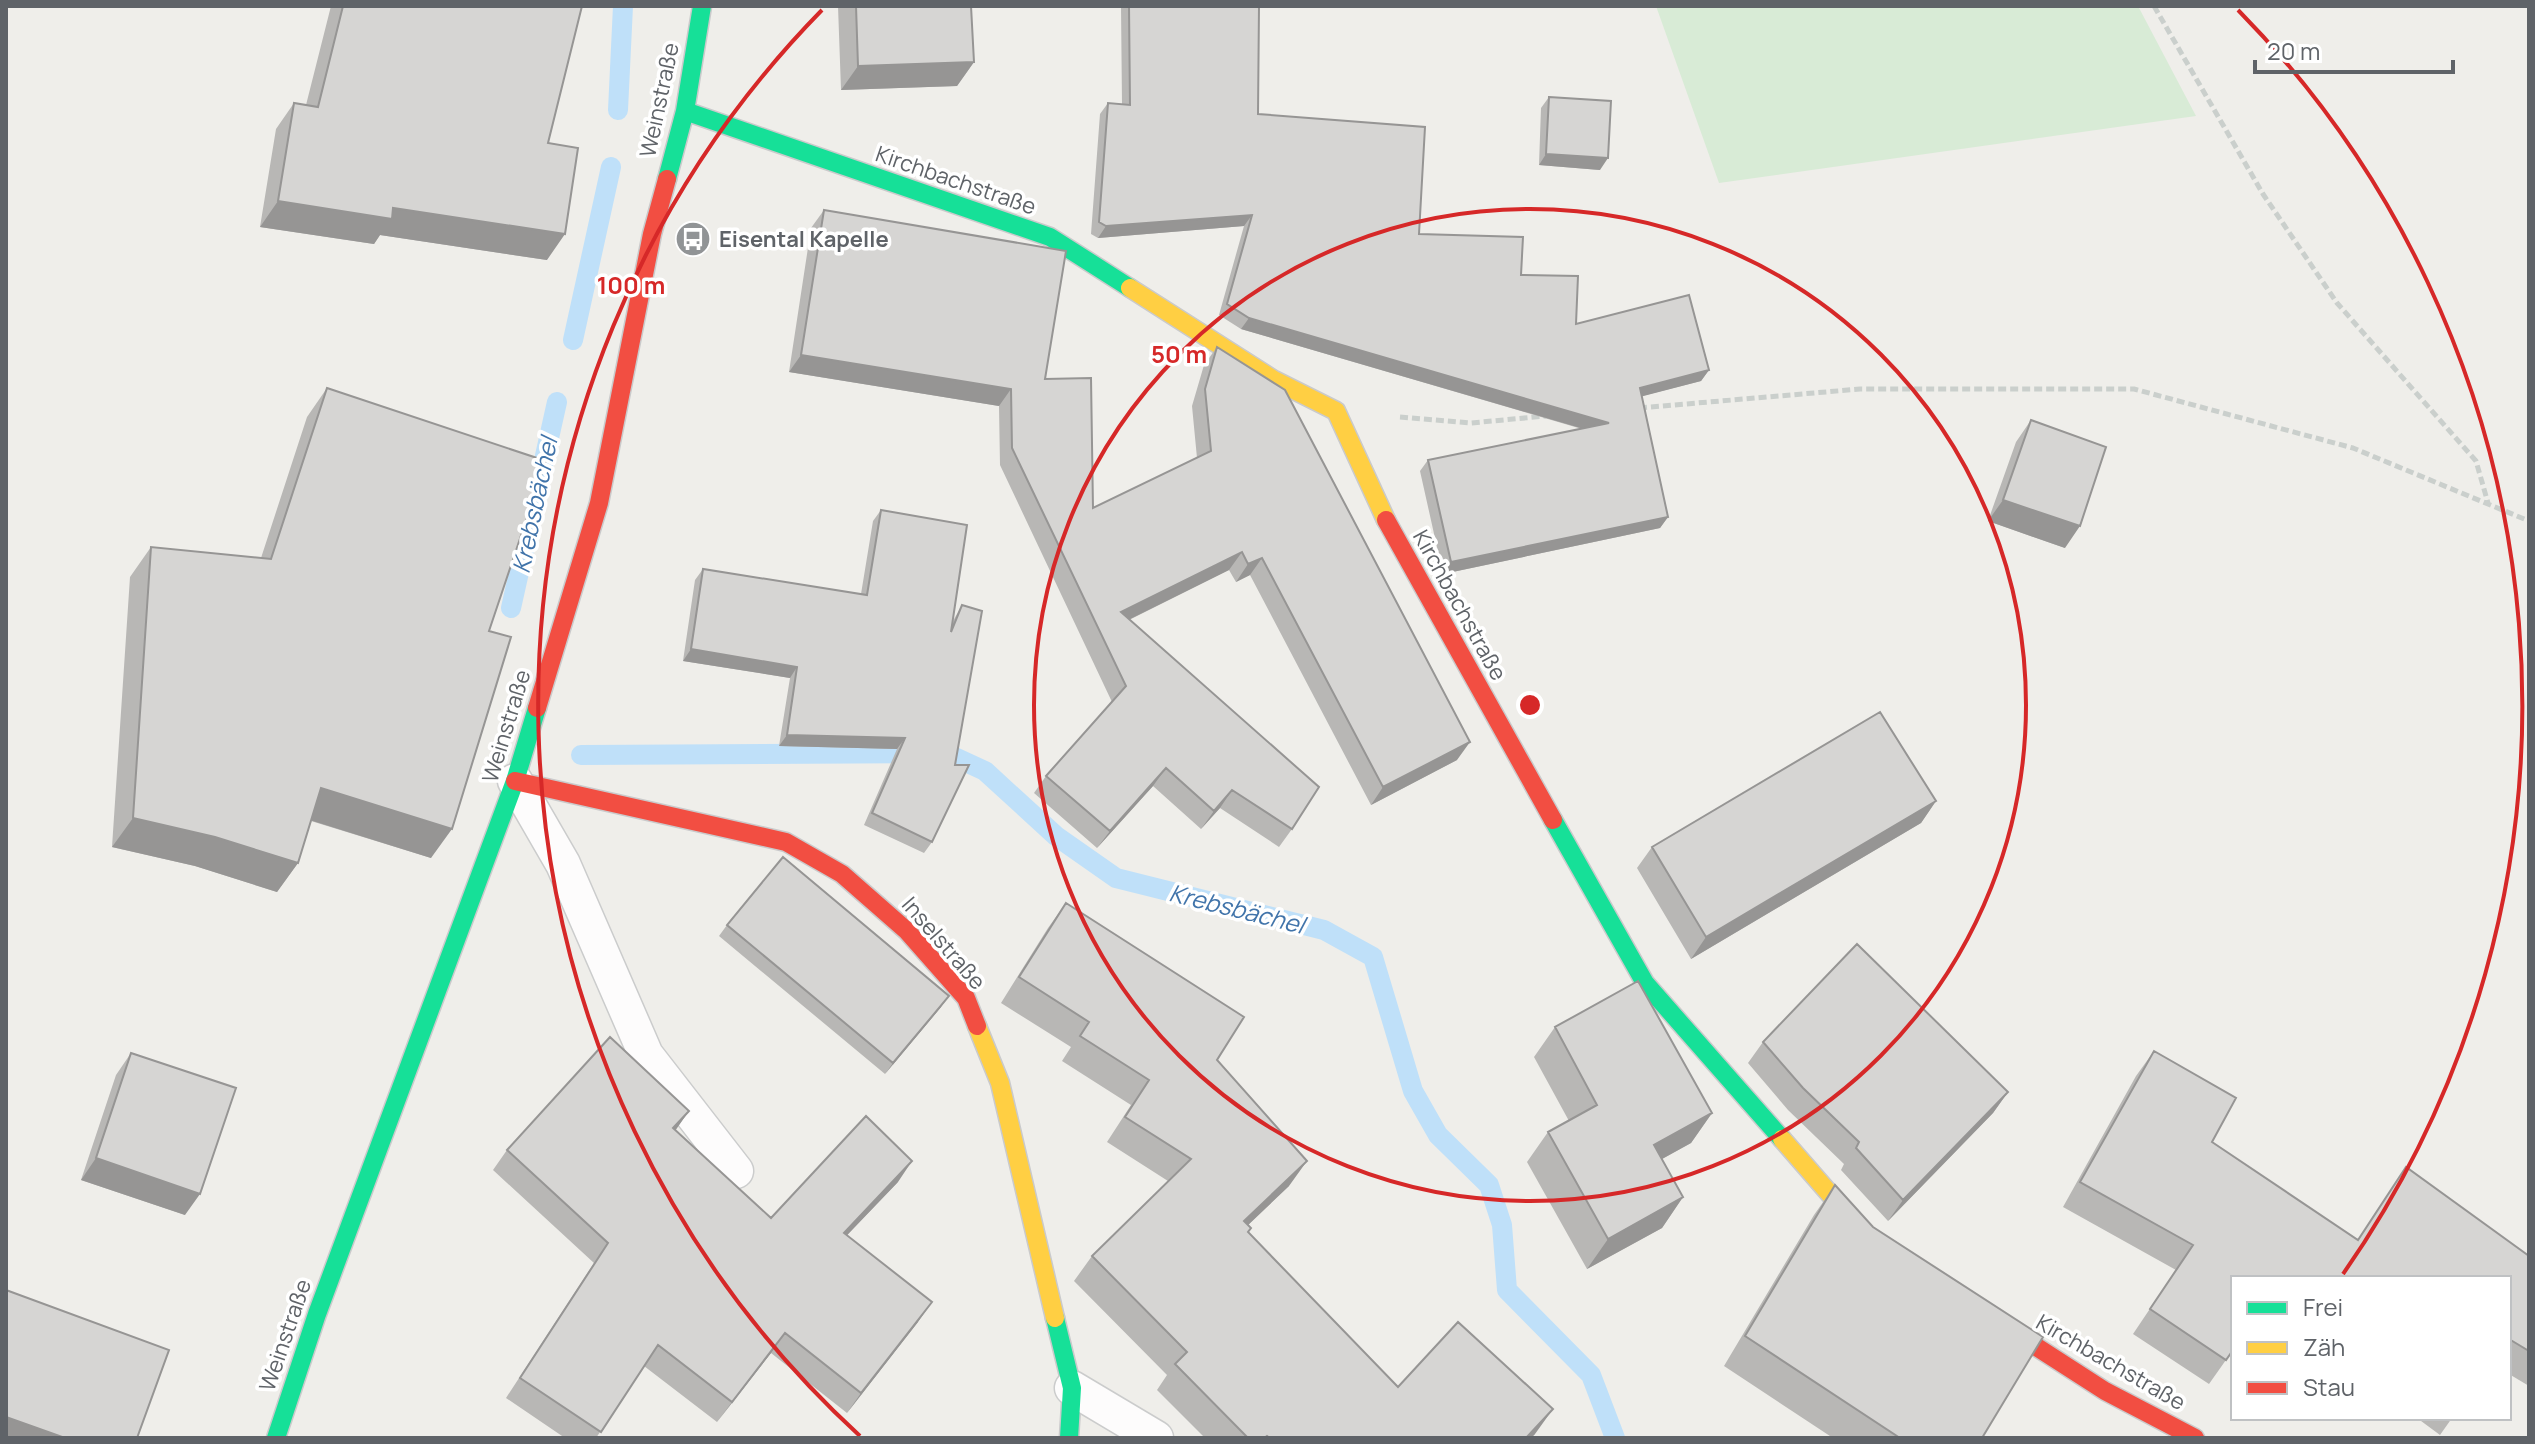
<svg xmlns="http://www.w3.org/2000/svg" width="2535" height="1444" font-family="Manrope,sans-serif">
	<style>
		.green { fill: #d8ebd6 }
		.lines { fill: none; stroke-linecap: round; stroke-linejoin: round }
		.stream { stroke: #bfe0f9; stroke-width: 20 }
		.lane-casing { stroke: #cbcccc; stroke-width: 37 }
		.fast-casing { stroke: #cacacb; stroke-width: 21 }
		.slow-casing { stroke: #cacacb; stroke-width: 21 }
		.jam-casing { stroke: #cacacb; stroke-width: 21 }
		.path { stroke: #cacfcc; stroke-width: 5; stroke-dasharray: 8 4; stroke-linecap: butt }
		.lane { stroke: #fdfcfc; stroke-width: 34 }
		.fast { stroke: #16e098; stroke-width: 18 }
		.slow { stroke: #ffcf43; stroke-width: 18 }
		.jam { stroke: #f24e42; stroke-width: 18 }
		.wall { fill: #b8b7b5 }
		.shaded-wall { fill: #969594 }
		.building { fill: #d6d5d3; stroke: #969594; stroke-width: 2 }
		.ring { fill: none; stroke: #d62828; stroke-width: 4 }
		.labels { text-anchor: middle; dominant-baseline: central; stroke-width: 7; stroke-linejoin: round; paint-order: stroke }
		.street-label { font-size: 22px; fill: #5f6368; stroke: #fff }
		.poi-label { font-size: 22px; font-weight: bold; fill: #5f6368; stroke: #fff; text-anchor: start }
		.water-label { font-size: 24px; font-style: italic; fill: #4174aa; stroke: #fff }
		.centre { fill: #d62828; stroke: #fff; stroke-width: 4 }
		.ring-label { font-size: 24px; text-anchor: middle; font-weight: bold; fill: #d62828; stroke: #fff; stroke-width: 7; stroke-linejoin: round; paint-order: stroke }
	</style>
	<rect width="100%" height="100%" fill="#efeeea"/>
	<path class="green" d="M1656,6H2138L2196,116L1719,183Z"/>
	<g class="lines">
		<path class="stream" d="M618,110L623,6
			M573,340L611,167
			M511,608L557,402
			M581,755L946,753L985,771L1056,836L1116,878L1324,930L1373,957L1413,1091L1438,1135L1489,1185L1502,1225L1507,1290L1591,1375L1615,1438"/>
		<defs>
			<path id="lane" d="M515,781L563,864L646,1055L736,1171
				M1072,1388L1156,1438"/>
			<path id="fast" d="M685,111L1050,237L1130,288
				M667,179L685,111L702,6
				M1553,820L1645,983L1782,1139
				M1055,1318L1072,1388L1069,1438
				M276,1438L317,1314L515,781L537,708"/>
			<path id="slow" d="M1130,288L1274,380L1336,411L1386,520
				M977,1026L1000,1083L1055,1318
				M1782,1139L1869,1239"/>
			<path id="jam" d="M1386,520L1553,820
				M537,708L599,503L652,234L667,179
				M515,781L786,842L842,874L907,931L966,998L977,1026
				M1987,1315L2105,1391L2195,1438"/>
		</defs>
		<use href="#lane" class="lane-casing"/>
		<use href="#fast" class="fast-casing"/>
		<use href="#slow" class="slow-casing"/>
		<use href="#jam" class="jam-casing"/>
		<path class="path" d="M2154,6L2263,194L2337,303L2476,461L2488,503
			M1639,408L1860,389H2134L2353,448L2529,521
			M1400,417L1471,423L1546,416"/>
		<use href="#lane" class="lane"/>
		<use href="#fast" class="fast"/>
		<use href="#slow" class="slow"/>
		<use href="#jam" class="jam"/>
	</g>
	<path class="wall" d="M331,6H582L548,143L547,260L380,235L374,244L260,227L276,129L294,103L306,105Z
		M838,6H971L974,62L957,86L841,90Z
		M1121,6H1259L1258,114L1419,234L1521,275L1576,324L1709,370L1701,381L1642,396L1668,517L1660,528L1443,574L1420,471L1428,460L1582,429L1241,329L1219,315L1244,226L1098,238L1091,234L1100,114L1108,103L1122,104Z
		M1549,97L1600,170L1539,165L1541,108Z
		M824,210L1045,379L1093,508L1197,458L1192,406L1204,365L1217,347L1457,760L1371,805L1250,575L1236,582L1229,570L1129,620L1292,829L1279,847L1220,808L1201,829L1153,786L1097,848L1034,793L1046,776L1112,702L1000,465L999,406L789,372L811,228Z
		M327,388L489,631L431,858L311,821L298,863L277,892L195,866L112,847L130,577L151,547L261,558L307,417Z
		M2031,420L2065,548L1988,521L2016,442Z
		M881,510L953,621L962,605L932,842L924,853L864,825L897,749L779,746L790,678L683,661L695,580L703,569L861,594L873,521Z
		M1936,801L1921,823L1691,959L1637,868L1652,847Z
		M1066,903L1217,1060L1289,1186L1248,1225L1251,1228L1248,1233L1398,1387L1535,1434L1531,1438H1205L1157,1390L1167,1375L1074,1281L1092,1256L1168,1181L1107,1142L1131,1105L1062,1061L1071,1047L1001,1003L1048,928Z
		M727,925L941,1007L885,1074L719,936Z
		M1555,1027L1712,1113L1691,1143L1662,1159L1683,1197L1662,1228L1587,1269L1527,1162L1548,1132L1569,1121L1534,1057Z
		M1763,1042L2008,1092L1993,1113L1888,1221L1841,1170L1844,1164L1788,1110L1748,1063Z
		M2154,1051L2212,1142L2358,1240L2406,1167L2529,1256V1386L2509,1374V1278H2233V1350L2209,1384L2133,1334L2176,1270L2063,1207L2136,1076Z
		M131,1053L185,1215L81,1180L116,1075Z
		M689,1111L675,1130L771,1218L898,1182L847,1235L918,1322L847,1413L771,1353L717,1422L644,1366L596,1438H565L506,1398L594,1263L493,1170L507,1150Z
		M1835,1185L1982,1438H1833L1724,1366L1814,1215Z
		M2417,1418H2452L2440,1435Z"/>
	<path class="shaded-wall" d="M974,62L957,86L841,90L858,66Z
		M1546,154L1608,158L1600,170L1539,165Z
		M278,201L393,208L565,234L547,260L380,235L374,244L260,227Z
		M1252,215L1244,226L1098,238L1106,226Z
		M1249,318L1609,423L1601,434L1241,329Z
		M801,355L1011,389L999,406L789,372Z
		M1709,370L1701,381L1632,399L1640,388Z
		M2003,500L2080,526L2065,548L1988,521Z
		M1668,517L1660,528L1443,574L1451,562Z
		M1242,552L1229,570L1108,630L1121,612Z
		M1262,558L1250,575L1236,582L1248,564Z
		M691,649L797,667L790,678L683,661Z
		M787,735L905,738L897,749L779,746Z
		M1470,742L1457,760L1371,805L1383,787Z
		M1166,768L1153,786L1097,848L1110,831Z
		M321,788L452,829L431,858L300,817Z
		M1232,790L1220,808L1201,829L1214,811Z
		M1936,801L1921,823L1691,959L1706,937Z
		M133,818L215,837L298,863L277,892L195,866L112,847Z
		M949,996L941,1007L885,1074L893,1063Z
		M2008,1092L1993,1113L1888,1221L1903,1200Z
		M689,1111L675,1131L673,1128Z
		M1712,1113L1691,1143L1633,1175L1654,1145Z
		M96,1158L200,1194L185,1215L81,1180Z
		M912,1161L898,1182L830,1253L844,1233Z
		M1307,1161L1289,1186L1226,1246L1244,1221Z
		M1683,1197L1662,1228L1587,1269L1608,1239Z
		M932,1302L918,1322L847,1413L861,1393Z
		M785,1333L771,1353L717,1422L732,1402Z
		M1553,1409L1535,1434L1531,1438H1526Z
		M6,1417L65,1438H6Z"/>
	<path class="building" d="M343,6H582L548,143L578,148L565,234L393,208L392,219L278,201L294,103L318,107Z
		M856,6H971L974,62L858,66Z
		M1129,6H1259L1258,114L1425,127L1419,234L1523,237L1521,275L1578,276L1576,324L1689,295L1709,370L1640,388L1668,517L1451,562L1428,460L1609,423L1249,318L1227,304L1252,215L1106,226L1099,222L1108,103L1130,105Z
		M1549,97L1611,101L1608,158L1546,154Z
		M824,210L1066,251L1045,379L1091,378L1093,508L1211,451L1205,389L1217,347L1285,390L1470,742L1383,787L1262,558L1248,564L1242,552L1121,612L1319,787L1292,829L1232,790L1214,811L1166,768L1110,831L1046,776L1126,686L1012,448L1011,389L801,355Z
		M327,388L546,461L489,631L511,637L452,829L321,788L298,863L215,837L133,818L151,547L271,559Z
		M2031,420L2106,447L2080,526L2003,500Z
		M881,510L967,525L951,632L962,605L982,611L955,765H969L932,842L872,813L905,738L787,735L797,667L691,649L703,569L867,595Z
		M1880,712L1936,801L1706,937L1652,847Z
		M783,857L949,996L893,1063L727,925Z
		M1066,903L1244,1017L1217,1060L1307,1161L1244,1221L1251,1228L1248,1232L1398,1387L1458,1322L1553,1409L1526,1438H1270L1267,1436L1264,1438H1248L1175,1364L1187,1352L1092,1256L1191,1159L1125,1117L1149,1080L1080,1036L1089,1022L1019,977Z
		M1857,944L2008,1092L1903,1200L1856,1148L1859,1142L1803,1088L1763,1042Z
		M1638,981L1712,1113L1654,1145L1683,1197L1608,1239L1548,1132L1597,1105L1555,1027Z
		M610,1037L689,1111L673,1128L771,1218L866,1116L912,1161L844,1233L932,1302L861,1393L785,1333L732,1402L658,1345L601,1432L520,1378L608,1243L507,1150Z
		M2154,1051L2236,1098L2212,1142L2358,1240L2406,1167L2529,1256V1351L2509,1339V1278H2233V1350L2226,1360L2150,1309L2193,1245L2080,1182Z
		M131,1053L236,1088L200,1194L96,1158Z
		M1835,1185L1873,1227L2043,1337L1982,1438H1900L1745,1336Z
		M6,1290L169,1350L137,1438H65L6,1417Z"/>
	<g class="ring">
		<circle cx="1530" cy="705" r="496"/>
		<path d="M860 1436A992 992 0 0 1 822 10M2238 10A992 992 0 0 1 2343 1274"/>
	</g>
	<defs>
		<symbol id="bus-disc" viewBox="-11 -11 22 22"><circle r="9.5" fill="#919496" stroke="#fff"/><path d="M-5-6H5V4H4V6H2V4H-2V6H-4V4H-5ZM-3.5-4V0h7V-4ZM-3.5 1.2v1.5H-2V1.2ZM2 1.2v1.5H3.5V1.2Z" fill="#fff"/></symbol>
	</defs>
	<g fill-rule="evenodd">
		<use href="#bus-disc" x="673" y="219" width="40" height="40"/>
	</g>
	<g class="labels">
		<g class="street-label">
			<text transform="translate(659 100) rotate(-78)">Weinstraße</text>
			<text transform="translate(956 180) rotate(19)">Kirchbachstraße</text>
			<text transform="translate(1460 605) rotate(61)">Kirchbachstraße</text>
			<text transform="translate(506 726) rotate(-73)">Weinstraße</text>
			<text transform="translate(944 943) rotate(49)">Inselstraße</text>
			<text transform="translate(285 1335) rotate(-71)">Weinstraße</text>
			<text transform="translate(2111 1362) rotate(30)">Kirchbachstraße</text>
		</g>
		<g class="poi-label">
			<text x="719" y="239">Eisental Kapelle</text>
		</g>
		<g class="water-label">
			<text transform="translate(534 505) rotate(-78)">Krebsbächel</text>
			<text transform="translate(1237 908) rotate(14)">Krebsbächel</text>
		</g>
	</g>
	<circle cx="1530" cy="705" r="12" class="centre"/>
	<g class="ring-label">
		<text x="631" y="294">100 m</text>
		<text x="1179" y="363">50 m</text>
	</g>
	<rect width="2535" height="1444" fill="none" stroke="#5f6368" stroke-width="16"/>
	<rect x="2231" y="1276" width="280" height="144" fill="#ffffff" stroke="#bfc1c3" stroke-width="2"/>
	<rect x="2247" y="1302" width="40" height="12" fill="#16e098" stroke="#bfc1c3" stroke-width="2"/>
	<text x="2303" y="1316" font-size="24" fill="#5f6368">Frei</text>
	<rect x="2247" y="1342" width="40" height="12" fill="#ffcf43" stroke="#bfc1c3" stroke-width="2"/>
	<text x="2303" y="1356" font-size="24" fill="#5f6368">Zäh</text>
	<rect x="2247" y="1382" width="40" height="12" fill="#f24e42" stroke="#bfc1c3" stroke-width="2"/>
	<text x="2303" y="1396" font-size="24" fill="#5f6368">Stau</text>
	<path d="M2255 60v12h198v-12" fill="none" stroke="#5f6368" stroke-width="4"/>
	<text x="2267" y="60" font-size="24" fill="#5f6368" stroke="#ffffff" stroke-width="6" paint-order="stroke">20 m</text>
</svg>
